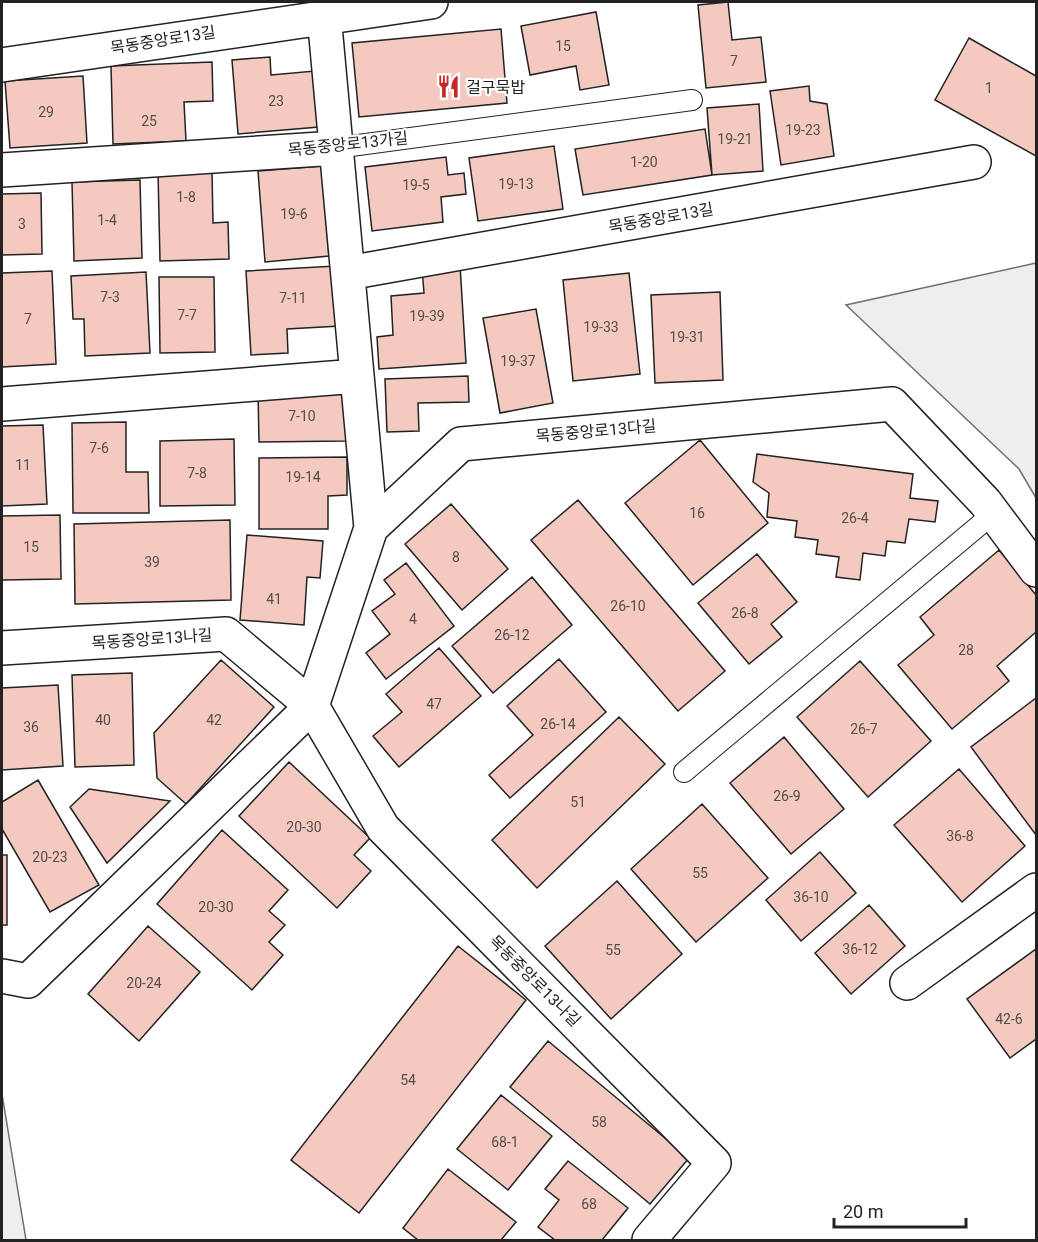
<svg xmlns="http://www.w3.org/2000/svg" width="1038" height="1242" font-family="Roboto,'Noto Sans KR',sans-serif">
	<style>
		.green { fill: #eee; stroke: #6f6f6f; stroke-width: 1.5 }
		.building { fill: #f3c9c0; stroke: #222; stroke-width: 1.5 }
		.lines { fill: none; stroke-linecap: round; stroke-linejoin: round }
		.service-casing { stroke: #222; stroke-width: 22 }
		.minor-casing { stroke: #222; stroke-width: 36 }
		.service { stroke: #fff; stroke-width: 20 }
		.minor { stroke: #fff; stroke-width: 33 }
		.labels { text-anchor: middle; dominant-baseline: central; stroke-width: 4.5; stroke-linejoin: round; paint-order: stroke }
		.number-label { font-size: 14px; fill: #564c4a }
		.street-label { font-size: 16px; fill: #222; stroke: #fff }
		.poi-label { font-size: 16px; fill: #222; stroke: #fff; text-anchor: start }
	</style>
	<rect width="100%" height="100%" fill="#fff"/>
	<path class="green" d="M1036,263V498L1019,469L846,305Z
		M2,1094L26,1240H2Z"/>
	<path class="building" d="M728,2L732,40L761,37L766,82L706,88L698,5Z
		M596,12L609,85L580,90L576,66L530,75L521,26Z
		M501,29L507,103L359,117L352,43Z
		M969,38L1036,76V156L935,100Z
		M270,57L271,75L315,71L319,127L238,134L232,60Z
		M212,62L213,101L184,102L186,141L113,144L111,66Z
		M83,76L87,143L10,148L5,81Z
		M809,86L810,101L827,104L834,156L781,165L770,91Z
		M759,104L763,171L712,175L707,108Z
		M705,129L712,175L583,195L575,149Z
		M554,146L563,209L478,221L469,158Z
		M446,157L448,175L464,173L466,194L441,197L443,222L372,231L365,167Z
		M322,166L329,256L265,262L258,171Z
		M212,171L213,223L228,222L229,259L160,261L158,172Z
		M140,180L142,258L74,261L72,182Z
		M41,193L42,254L2,255V194Z
		M460,265L466,363L379,369L377,337L393,335L391,296L424,293L422,268Z
		M336,266L340,326L287,329L288,353L251,355L246,271Z
		M52,271L56,364L2,367V273Z
		M146,272L150,353L85,356L84,319H73L71,276Z
		M629,273L640,374L573,381L563,280Z
		M159,277H214L215,352L160,353Z
		M720,292L723,380L655,383L651,295Z
		M536,309L553,403L500,413L483,318Z
		M468,376L469,402L418,403L419,431L387,432L385,379Z
		M346,390V441L259,442L258,392Z
		M126,422V472H148L149,513H73L72,423Z
		M43,425L47,504L2,506V426Z
		M234,439L235,505L160,506V441Z
		M700,440L768,523L693,585L625,503Z
		M757,454L913,474L910,498L938,501L935,522L909,519L905,543L887,541L885,556L863,553L860,580L836,577L839,557L816,554L818,540L795,537L797,521L767,517L769,493L753,482Z
		M347,457V495L328,496V529H259V458Z
		M578,500L725,671L678,711L531,540Z
		M451,504L508,569L462,610L405,544Z
		M60,515L61,579L2,580V516Z
		M230,520L231,600L75,604L74,524Z
		M247,535L323,541L320,578L307,577L304,625L240,620Z
		M999,550L1036,595V632L997,666L1009,681L952,729L898,665L934,635L920,617Z
		M757,554L797,602L771,624L782,637L749,664L698,603Z
		M406,563L454,626L386,679L366,653L390,634L372,611L395,594L384,580Z
		M532,577L572,625L493,693L452,646Z
		M439,648L481,696L399,767L373,736L402,712L386,694Z
		M559,659L606,712L510,798L489,775L533,735L507,706Z
		M221,660L274,707L186,804L157,778L154,733Z
		M860,661L931,741L868,797L797,717Z
		M132,673L134,765L75,767L72,675Z
		M58,685L63,766L2,770V688Z
		M1036,698V835L971,747Z
		M619,717L665,764L537,888L492,840Z
		M784,737L844,809L791,854L730,783Z
		M289,762L370,838L354,855L371,871L337,908L239,816Z
		M959,769L1025,846L962,902L894,825Z
		M38,780L99,885L50,912L2,829V802Z
		M89,789L170,801L107,863L70,807Z
		M702,804L768,878L696,942L631,869Z
		M222,830L288,890L269,911L285,925L269,942L283,955L252,990L157,904Z
		M820,852L856,893L801,941L766,900Z
		M2,855H7V925H2Z
		M617,881L682,954L611,1019L545,946Z
		M869,905L905,946L851,994L815,953Z
		M148,926L200,972L139,1041L88,994Z
		M458,946L526,1000L359,1213L291,1160Z
		M1036,949V1039L1010,1058L967,999Z
		M548,1041L689,1158L650,1204L510,1087Z
		M501,1095L552,1136L508,1190L457,1149Z
		M568,1161L628,1208L602,1240H555L538,1227L559,1200L545,1189Z
		M448,1169L516,1222L501,1240H418L403,1228Z"/>
	<g class="lines">
		<defs>
			<path id="service" d="M336,148L692,100
				M684,772L994,513"/>
			<path id="minor" d="M324,15L371,528
				M2,65L431,2
				M2,170L336,148
				M348,273L974,162
				M2,404L357,376
				M2,648L226,634L312,706L383,828L714,1163L649,1240
				M2,976L28,981L312,706L371,528L461,444L892,404L985,502L1036,570
				M907,983L1036,890"/>
		</defs>
		<use href="#service" class="service-casing"/>
		<use href="#minor" class="minor-casing"/>
		<use href="#service" class="service"/>
		<use href="#minor" class="minor"/>
	</g>
	<defs>
		<symbol id="restaurant-bare" viewBox="-9 -9 18 18"><path d="M-5-6h1v4h1v-4h1v4h1v-4h1v5L-1.5 .5V6h-2V.5L-5-1ZM5-6V6H3V1.5H1.5Q1.5-4 5-6Z" fill="#c62828" stroke="#fff" stroke-width="2.5" paint-order="stroke"/></symbol>
	</defs>
	<g fill-rule="evenodd">
		<use href="#restaurant-bare" x="432" y="70" width="33" height="33"/>
	</g>
	<g class="labels">
		<g class="number-label">
			<text x="563" y="46">15</text>
			<text x="734" y="61">7</text>
			<text x="989" y="88">1</text>
			<text x="276" y="101">23</text>
			<text x="46" y="112">29</text>
			<text x="149" y="121">25</text>
			<text x="803" y="130">19-23</text>
			<text x="735" y="139">19-21</text>
			<text x="644" y="162">1-20</text>
			<text x="516" y="184">19-13</text>
			<text x="416" y="185">19-5</text>
			<text x="186" y="197">1-8</text>
			<text x="294" y="214">19-6</text>
			<text x="107" y="220">1-4</text>
			<text x="22" y="224">3</text>
			<text x="110" y="297">7-3</text>
			<text x="293" y="298">7-11</text>
			<text x="187" y="315">7-7</text>
			<text x="427" y="316">19-39</text>
			<text x="28" y="319">7</text>
			<text x="601" y="327">19-33</text>
			<text x="687" y="337">19-31</text>
			<text x="518" y="361">19-37</text>
			<text x="302" y="416">7-10</text>
			<text x="99" y="448">7-6</text>
			<text x="23" y="465">11</text>
			<text x="197" y="473">7-8</text>
			<text x="303" y="477">19-14</text>
			<text x="697" y="513">16</text>
			<text x="855" y="518">26-4</text>
			<text x="31" y="547">15</text>
			<text x="456" y="557">8</text>
			<text x="152" y="562">39</text>
			<text x="274" y="599">41</text>
			<text x="628" y="606">26-10</text>
			<text x="745" y="613">26-8</text>
			<text x="413" y="619">4</text>
			<text x="512" y="635">26-12</text>
			<text x="966" y="650">28</text>
			<text x="434" y="704">47</text>
			<text x="103" y="720">40</text>
			<text x="214" y="720">42</text>
			<text x="558" y="724">26-14</text>
			<text x="31" y="727">36</text>
			<text x="864" y="729">26-7</text>
			<text x="787" y="796">26-9</text>
			<text x="578" y="802">51</text>
			<text x="304" y="827">20-30</text>
			<text x="960" y="836">36-8</text>
			<text x="50" y="857">20-23</text>
			<text x="700" y="873">55</text>
			<text x="811" y="897">36-10</text>
			<text x="216" y="907">20-30</text>
			<text x="860" y="949">36-12</text>
			<text x="613" y="950">55</text>
			<text x="144" y="983">20-24</text>
			<text x="1009" y="1019">42-6</text>
			<text x="408" y="1080">54</text>
			<text x="599" y="1122">58</text>
			<text x="505" y="1142">68-1</text>
			<text x="589" y="1204">68</text>
		</g>
		<g class="street-label">
			<text transform="translate(163 40) rotate(-9)">목동중앙로13길</text>
			<text transform="translate(348 144) rotate(-6)">목동중앙로13가길</text>
			<text transform="translate(661 218) rotate(-10)">목동중앙로13길</text>
			<text transform="translate(596 431) rotate(-5)">목동중앙로13다길</text>
			<text transform="translate(152 639) rotate(-4)">목동중앙로13나길</text>
			<text transform="translate(535 981) rotate(45)">목동중앙로13나길</text>
		</g>
		<g class="poi-label">
			<text x="466" y="87">걸구묵밥</text>
		</g>
	</g>
	<rect width="1038" height="1242" fill="none" stroke="#222222" stroke-width="6"/>
	<path d="M834 1218v9h132v-9" fill="none" stroke="#222222" stroke-width="3"/>
	<text x="843" y="1218" font-size="18" fill="#222222" stroke="#ffffff" stroke-width="4.5" paint-order="stroke">20 m</text>
</svg>
